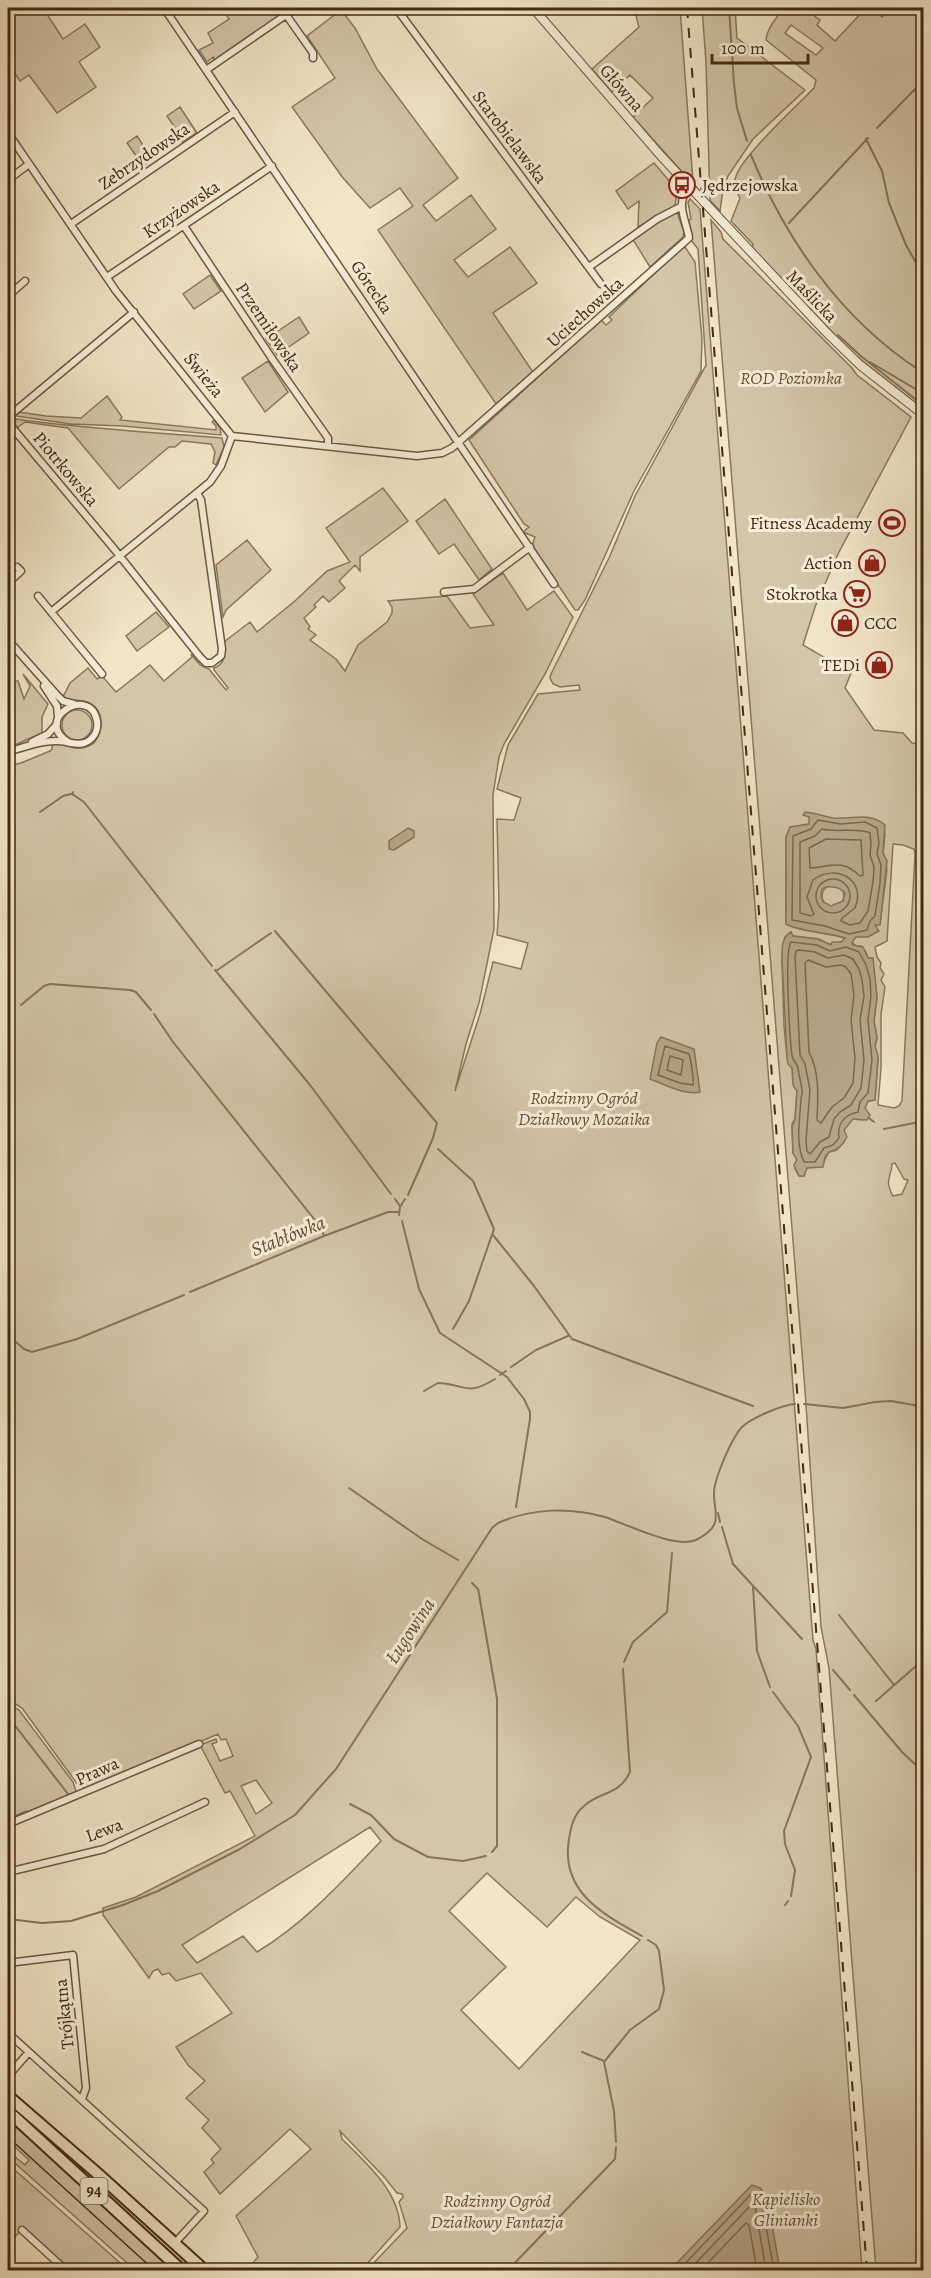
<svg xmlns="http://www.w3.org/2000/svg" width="931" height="2278" font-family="Alegreya,serif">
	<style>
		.green { fill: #d3c6a9; stroke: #8b785c; stroke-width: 1.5; fill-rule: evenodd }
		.water { fill: #b6a689; stroke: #887459; stroke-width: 1.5; fill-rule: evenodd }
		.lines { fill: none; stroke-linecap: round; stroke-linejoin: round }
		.shore { stroke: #7c684c; stroke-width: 1.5 }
		.stream { stroke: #887459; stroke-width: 2 }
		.minor-casing { stroke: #6e583e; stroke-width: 9 }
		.tertiary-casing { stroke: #6e583e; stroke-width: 10 }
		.primary-casing { stroke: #432910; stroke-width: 14 }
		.minor { stroke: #f6efdb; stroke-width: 6 }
		.tertiary { stroke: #f6efdb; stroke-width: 8 }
		.primary { stroke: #f1e6c8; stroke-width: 10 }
		.tram { stroke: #432910; stroke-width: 1.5 }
		.rail { stroke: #432910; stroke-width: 2; stroke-dasharray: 10 10; stroke-linecap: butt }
		.labels { text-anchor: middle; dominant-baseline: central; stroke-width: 6; stroke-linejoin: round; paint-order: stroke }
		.shield { fill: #f6efdb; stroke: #79644d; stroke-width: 1.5 }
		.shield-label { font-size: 16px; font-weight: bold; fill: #432910 }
		.street-label { font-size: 18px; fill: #432910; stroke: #f6efdb }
		.poi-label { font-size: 18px; fill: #432910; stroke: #f6efdb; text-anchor: end }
		.park-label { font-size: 18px; font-style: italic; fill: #675036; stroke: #f6efdb }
		.water-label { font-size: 20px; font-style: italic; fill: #664e34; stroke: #f6efdb }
	</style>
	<rect width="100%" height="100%" fill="#f1e6c8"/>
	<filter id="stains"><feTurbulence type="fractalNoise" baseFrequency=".00333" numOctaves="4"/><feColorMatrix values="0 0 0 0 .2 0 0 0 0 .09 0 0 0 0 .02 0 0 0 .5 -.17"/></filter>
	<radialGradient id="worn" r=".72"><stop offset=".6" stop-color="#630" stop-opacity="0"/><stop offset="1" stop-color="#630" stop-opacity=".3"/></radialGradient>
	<path class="green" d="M8,8H43L63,39L85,24L100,47L79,62L96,87L57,113L29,75L20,81L8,63Z
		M222,8H275L281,17L216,61L213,57L207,62L199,50L213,43L208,33L229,19Z
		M634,8H680L693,182L699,191L633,117L653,98L630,75L612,92L592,69L639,27Z
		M702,8H735L737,38L805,90L753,139L728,176L723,189L720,211L710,200L706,62Z
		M784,8H803L820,20L817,25L835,41L866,8H872L882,17L891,8H923V409L851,352L752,248L753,244L731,221L740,198C736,191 733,184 736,176C743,155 796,107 814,88L816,80L766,40C767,28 777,17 784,8ZM791,25L823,48L816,55L785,33Z
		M341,10L355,28L377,69L458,178L423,205L436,221L471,195L496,229L454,260L468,277L510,247L537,283L493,313L533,372L496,404L378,230L413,206L400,188L370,208L343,178L292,107L335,78L307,36Z
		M180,107L197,133L182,142L180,141L183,139L167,116Z
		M137,136L152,159L143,166L127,143Z
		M654,163L677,190L675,206L638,227L639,201L628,209L616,191Z
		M690,199L700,209L813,1640L816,1649L862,2270H367L407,2228L399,2202L403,2197L402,2194L397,2193L385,2178L340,2131L342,2139C366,2163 399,2191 400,2227L365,2266L362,2264L360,2266L361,2270H247L258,2257L236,2216L311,2149L290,2129L220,2194L204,2172L214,2163L211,2159L221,2149L202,2128L209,2120L186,2098L205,2081L188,2065L176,2047L232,2013L201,1973L176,1981L169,1973L162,1975L158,1969L153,1971L149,1978L103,1915V1908L136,1897L255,1836L230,1791L225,1793L200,1745L216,1739L217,1742L212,1744L220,1761L233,1756L226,1739L221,1740L218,1734L89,1790L78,1785L22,1708L8,1699V766L21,763L50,751L52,749V743C69,743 75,755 94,743C104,730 105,709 87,702C78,699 71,701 63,697L70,683L88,668L97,679L102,676L116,692L150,665L164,681L192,657L191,654L200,665L209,669L226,690L228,688L214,670V668C226,664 225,654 224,642L250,622L257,632L296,600L327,571L350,562L326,528L383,488L408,521L360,557V571L355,565L339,581L345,588L329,602L323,596L314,605L316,607L304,618L310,627L308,629L316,635L310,640L336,659L345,671L358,645L387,622L392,613V607L388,601L447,596L470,628L494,625L473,594L503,573L527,610L554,591L573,617L545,674L504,744L499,757L493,795L494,929L479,1003L466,1044L455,1091L480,1014L493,962L521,969L528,943L497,935L499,906L497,819L514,820L521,798L497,789L508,745L538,694L580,690L579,685L560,687L553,684L550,678L551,674L609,558L635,496L706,365L698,249L691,240L689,220L691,219L688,202ZM256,1780L272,1803L256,1814L241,1786ZM370,1827L381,1841C342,1882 305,1923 257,1952L243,1936L197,1963L182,1945ZM487,1873L547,1927L576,1897L600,1917L640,1940L519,2069L461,2010L506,1967L449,1911Z
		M677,212L684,232L683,237L650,267L632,238L653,223Z
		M711,220L721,232L723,239L852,368L857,375L911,417L838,554L815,607L803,645L851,673L845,688L874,730L903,733L912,743L923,744V2270H876L829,1668L821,1627L805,1390ZM800,826L885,834L883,853L887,869L880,924L874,925L876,929L872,935L856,937L852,942L856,946H861L866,952L868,958L872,959L877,997L874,1021L877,1039L875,1046L878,1061L875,1100L868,1101L865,1108L867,1113L863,1120L853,1119C844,1126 843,1132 844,1142L837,1150L829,1152L822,1165L807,1168L804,1176H799L795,1169L797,1160L793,1153L792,1124L795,1119L797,1091L794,1087L792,1068L787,1057L784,1026L782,961L785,937L791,932L792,936L818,939L832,945L843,941L845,938C828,933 800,931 786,924V837L791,828ZM893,844L903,845L914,849L915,854L902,1101L899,1106L894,1108L878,1105L881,1068V1014L885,987L881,980L884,974L880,968L881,963L877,957L875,947L887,941ZM895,1163L904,1179L908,1180L902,1194L893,1196C884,1179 891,1179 892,1164Z
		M682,247H685L695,262L702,339L701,371L634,491L585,600L578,610H575L532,546L535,537L523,532L529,527L524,524L469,440L601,320L606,325L612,320L609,317Z
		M210,275L221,291L194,309L183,294Z
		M299,317L309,333L277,355L266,339Z
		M268,361L288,392L265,412L242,378Z
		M107,396L122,417L120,420L216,430V426L212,422L214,420L220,428L221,435L123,426L71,424L16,416L19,412L46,416L81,418Z
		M16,419C84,429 153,432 222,438L224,447L216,465L213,463L215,452L211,444L182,441L175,447H169L119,489L68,428L25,422L17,428L15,423Z
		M445,499L492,569L479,580L454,544L439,554L416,521Z
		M247,540L271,570L226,610L223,617L216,565Z
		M156,612L169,627L137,651L126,636Z
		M8,663L15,681H18L24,699L30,686L23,674L48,704L42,717V733L8,748Z
		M62 725a15 15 0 1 1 30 0a15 15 0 1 1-30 0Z
		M822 896a11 11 0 1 1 22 0a11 11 0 1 1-22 0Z
		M8,1703L19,1710L73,1782L76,1791L73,1795L29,1813L26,1811L15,1816L8,1822Z
		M8,2104L43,2136L88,2171L198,2270H187L8,2107Z
		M8,2122L12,2127L14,2126L22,2131L176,2270H135L8,2157L9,2152L25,2165L29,2160L8,2141Z
		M8,2164L128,2270H70L24,2228L8,2243Z"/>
	<path class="water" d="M805,812C815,813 824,816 833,818C852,820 869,811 885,825L883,853L887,861L880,925H875L879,931L868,937H856L852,942L853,945L863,947L868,958H873L877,997L874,1021L877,1037L875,1046L878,1056L875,1100L868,1101L865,1108L870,1115L867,1120L853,1119L844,1130L847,1137C843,1145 837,1150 829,1152L825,1157L823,1167L807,1168L804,1176H799L794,1165L797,1160L793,1153L792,1127L795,1119L797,1091L793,1085L792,1068L788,1064L787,1057L782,959C782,949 781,938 791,932L793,936L818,939L831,945L832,942H841L845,938C828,932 800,932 786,924V837L790,827L809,824V817L803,815ZM826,887C834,886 840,887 845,893L843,901L831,906L823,902L821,896L822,889Z
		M408,828L414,831V837L394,850L389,849V841Z
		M661,1037L694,1049L700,1092C685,1096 664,1084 650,1079L657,1043Z
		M752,2185L760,2188L767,2196L780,2270H670Z"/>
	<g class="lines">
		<path class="shore" d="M818,820L840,824L865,822L877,828L879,843L877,854L881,865L880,883L875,916L870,921L867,930L849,934L825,926L792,920L793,836L811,829Z
			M822,829C837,833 859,827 870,833L871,844L870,855L874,867L873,882L868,911L860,923L850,925L841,921L842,918L855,908C867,879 835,863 813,880L807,897L814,914L811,916L800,913V842L815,836Z
			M826,839L861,840L863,875L860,876C841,858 831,867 810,868L809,848Z
			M816 896a17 17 0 1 1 34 0a17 17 0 1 1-34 0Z
			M791,942L817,945L830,951L846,947L859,952L866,965L870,979L871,996L868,1020L872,1060L868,1093L860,1102L858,1112C844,1115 837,1124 839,1138L833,1145L824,1148L815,1162H804C795,1142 800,1120 801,1099C801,1097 803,1092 802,1090C801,1083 799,1075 798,1068C797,1063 793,1061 792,1056C790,1039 784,952 791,942Z
			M799,950L815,952L828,958L844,955L853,959L859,969L862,980L864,996L860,1020L864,1060L861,1088L851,1105L840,1112L834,1119L829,1137L820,1142L810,1154L807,1151L806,1140L810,1090L805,1064L800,1055L795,956L796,951Z
			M808,960L826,967L841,965L846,967L851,974L854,995L851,1020L855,1058L853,1083L844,1098L832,1107L821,1123L817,1120C818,1097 820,1073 809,1052L805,963Z
			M665,1046L689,1054C691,1060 694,1080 693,1085L680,1083L658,1075Z
			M670,1056L683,1060L681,1075L667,1070Z
			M679,2270L753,2192L761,2199L774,2270
			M689,2270L752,2204L755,2206L766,2270
			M701,2270L746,2223L749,2225L757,2270"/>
		<path class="stream" d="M729,8L734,84L737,108L747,141
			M877,128L924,80
			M866,139L882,171L889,203L906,245L924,277
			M751,155C786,240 841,319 919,370
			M789,223L868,138
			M838,335L862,357L924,406
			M870,362L924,394
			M920,363V352L924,347
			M921,392L924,399
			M73,792L72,794L84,802L212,966
			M40,812L63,796L71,794
			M275,931L437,1123L433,1138L408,1195
			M215,970L310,1085L391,1194
			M216,971L271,933
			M21,1005L44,986L50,984L130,990L136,992L151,1010
			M154,1014L173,1042L318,1224
			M869,1118L874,1122
			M884,1129L924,1121
			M438,1149L473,1181L494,1229L469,1301L453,1329
			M395,1199L400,1206
			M399,1215L400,1207L405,1199
			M402,1221L419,1289L440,1333L507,1377L524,1399L530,1412V1419L516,1507
			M321,1228L324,1236
			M493,1235L534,1286L572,1339L753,1406
			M190,1292L324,1236L388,1212H399
			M8,1335L24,1349L32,1352L77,1339L184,1295
			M511,1367L536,1350L568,1336
			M500,1375L506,1371
			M424,1391L438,1383C465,1384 466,1397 495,1379
			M804,1404L843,1408L875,1402L891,1401L914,1405L924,1410
			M349,1488L422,1539L458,1560
			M718,1513L720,1522
			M722,1527L733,1564L802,1639
			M472,1583L478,1589L479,1594L497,1699V1846L492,1852
			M753,1587L757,1651L770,1687
			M839,1615L894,1685
			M624,1662L633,1642L667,1612L672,1553
			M623,1669L630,1772C619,1796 600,1791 584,1806C574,1814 571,1826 569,1839C560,1892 603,1914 642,1936
			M833,1670L850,1690
			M773,1692L798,1726L811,1757L784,1831L785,1844L795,1870L791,1896
			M854,1695L902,1752L918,1767
			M876,1701L924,1659
			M8,1724L13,1723L68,1794
			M922,1772L924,1773
			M350,1804L371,1815L394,1839L428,1857L463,1861L486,1856
			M785,1905L788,1901
			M8,1919L42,1923L71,1921L123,1905L158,1891L240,1849L295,1815L336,1769L492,1528L498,1523C532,1508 570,1507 605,1517C626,1524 676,1549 696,1540C730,1523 709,1508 715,1485C718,1472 732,1437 742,1427C751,1418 782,1405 795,1404
			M582,2052L604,2061
			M616,2142L614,2111L604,2062L630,2030L659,2009L664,1990L659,1951L656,1945L648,1940
			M508,2270L615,2159L616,2147"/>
		<defs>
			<path id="minor" d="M164,8L554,584
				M396,8L601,284
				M287,16L313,53V58
				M206,70L296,8
				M8,133L116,291L232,436L221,466L210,482L51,612
				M8,180L29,164
				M71,224L235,112
				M184,226L273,360L328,438V446
				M589,267L657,219L682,206
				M107,277L272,166
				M8,296L25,281
				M8,417L10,425L115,550L200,657L206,663H212L221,656L222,649L201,500L197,493
				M8,417L134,312
				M232,436L417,456L442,453L452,448L689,238C686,219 674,202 690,187
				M8,583L21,571L17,567
				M444,592L474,589L530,547
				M38,596L102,674
				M8,640L56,694L63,701L74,704
				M44,686L57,706L58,717
				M32,742L48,734L57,724
				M8,752C23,747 40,741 57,741C70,741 81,749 92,738C96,734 98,727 97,721C90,683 30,721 70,743
				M8,1824L199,1744
				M8,1872L104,1849L205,1802
				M8,1963L73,1955L86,2088L82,2099
				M8,2033L204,2211L174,2244
				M8,2076L29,2052
				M22,2230L58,2263
				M51,2270L58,2263L66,2270"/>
			<path id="tertiary" d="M533,8L661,156L826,332L860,365L924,415"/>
			<path id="primary" d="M8,2096L98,2174L204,2270
				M8,2111L181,2270"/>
		</defs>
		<use href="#minor" class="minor-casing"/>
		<use href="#tertiary" class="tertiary-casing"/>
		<use href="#primary" class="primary-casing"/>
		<use href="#minor" class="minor"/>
		<use href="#tertiary" class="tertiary"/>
		<use href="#primary" class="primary"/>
		<path class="tram" d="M8,2137L154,2270"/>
		<path class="rail" d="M687,8L867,2270"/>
	</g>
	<defs>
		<symbol id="bus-ring" viewBox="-11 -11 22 22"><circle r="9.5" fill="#f6efdb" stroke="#8f2418" stroke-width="1.5"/><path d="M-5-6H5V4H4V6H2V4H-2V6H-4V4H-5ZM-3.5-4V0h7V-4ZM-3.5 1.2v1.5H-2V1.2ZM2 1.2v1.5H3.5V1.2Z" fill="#8f2418"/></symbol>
		<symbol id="stadium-ring" viewBox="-11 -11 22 22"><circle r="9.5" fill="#f6efdb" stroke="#8f2418" stroke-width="1.5"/><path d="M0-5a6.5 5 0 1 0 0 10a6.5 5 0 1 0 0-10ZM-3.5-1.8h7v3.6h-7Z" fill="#8f2418"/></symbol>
		<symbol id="shop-ring" viewBox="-11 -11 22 22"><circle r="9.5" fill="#f6efdb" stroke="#8f2418" stroke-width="1.5"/><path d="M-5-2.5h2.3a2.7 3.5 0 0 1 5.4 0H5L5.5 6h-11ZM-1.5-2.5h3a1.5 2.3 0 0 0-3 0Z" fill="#8f2418"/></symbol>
		<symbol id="supermarket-ring" viewBox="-11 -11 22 22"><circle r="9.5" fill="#f6efdb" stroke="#8f2418" stroke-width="1.5"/><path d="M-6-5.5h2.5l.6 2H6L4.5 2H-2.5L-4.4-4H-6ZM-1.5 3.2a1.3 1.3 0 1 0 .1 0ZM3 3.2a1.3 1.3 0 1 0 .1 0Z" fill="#8f2418"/></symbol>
	</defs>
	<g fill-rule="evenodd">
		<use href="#bus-ring" x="667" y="170" width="30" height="30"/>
		<use href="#stadium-ring" x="877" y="508" width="30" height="30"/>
		<use href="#shop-ring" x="857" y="548" width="30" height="30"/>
		<use href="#supermarket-ring" x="842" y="579" width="30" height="30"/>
		<use href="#shop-ring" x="830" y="608" width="30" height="30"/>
		<use href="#shop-ring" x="864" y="650" width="30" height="30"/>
	</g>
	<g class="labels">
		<rect class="shield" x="80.5" y="2178" width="27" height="26" rx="4.5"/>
		<g class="shield-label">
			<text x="94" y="2191">94</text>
		</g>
		<g class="street-label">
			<text transform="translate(622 88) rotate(49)">Główna</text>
			<text transform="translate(510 137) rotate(53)">Starobielawska</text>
			<text transform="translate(144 156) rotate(-34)">Zebrzydowska</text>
			<text transform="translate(181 209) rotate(-34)">Krzyżowska</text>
			<text transform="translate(372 287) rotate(56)">Górecka</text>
			<text transform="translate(812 296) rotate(46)">Maślicka</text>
			<text transform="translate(585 312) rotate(-42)">Uciechowska</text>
			<text transform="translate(269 327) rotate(56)">Przemiłowska</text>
			<text transform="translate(204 375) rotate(51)">Świeża</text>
			<text transform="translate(66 469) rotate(50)">Piotrkowska</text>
			<text transform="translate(97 1771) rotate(-24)">Prawa</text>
			<text transform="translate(104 1830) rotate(-20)">Lewa</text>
			<text transform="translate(64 2014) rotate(-96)">Trójkątna</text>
		</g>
		<g class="poi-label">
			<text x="702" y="185" text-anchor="start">Jędrzejowska</text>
			<text x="872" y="523">Fitness Academy</text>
			<text x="852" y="563">Action</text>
			<text x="838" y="594">Stokrotka</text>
			<text x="864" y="623" text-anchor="start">CCC</text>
			<text x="860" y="665">TEDi</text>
		</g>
		<g class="park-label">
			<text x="791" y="378">ROD Poziomka</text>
			<text x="584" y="1098">Rodzinny Ogród<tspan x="584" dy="21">Działkowy Mozaika</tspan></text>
			<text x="786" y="2199">Kąpielisko<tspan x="786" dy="21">Glinianki</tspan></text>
			<text x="497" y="2201">Rodzinny Ogród<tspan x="497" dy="21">Działkowy Fantazja</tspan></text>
		</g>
		<g class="water-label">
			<text transform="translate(288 1236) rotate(-22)">Stabłówka</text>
			<text transform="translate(410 1631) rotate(-57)">Ługowina</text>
		</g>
	</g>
	<rect width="931" height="2278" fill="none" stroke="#f1e6c8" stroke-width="30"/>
	<rect x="9" y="9" width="913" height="2260" fill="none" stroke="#432910" stroke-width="3"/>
	<rect x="15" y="15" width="901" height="2248" fill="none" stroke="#432910" stroke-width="1.5"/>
	<path d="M712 54v9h96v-9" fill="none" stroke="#432910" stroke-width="3"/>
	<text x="721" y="54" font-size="18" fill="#432910" stroke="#f6efdb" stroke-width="4.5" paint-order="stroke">100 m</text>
	<rect width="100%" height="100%" filter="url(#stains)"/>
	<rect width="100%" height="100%" fill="url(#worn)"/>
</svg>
